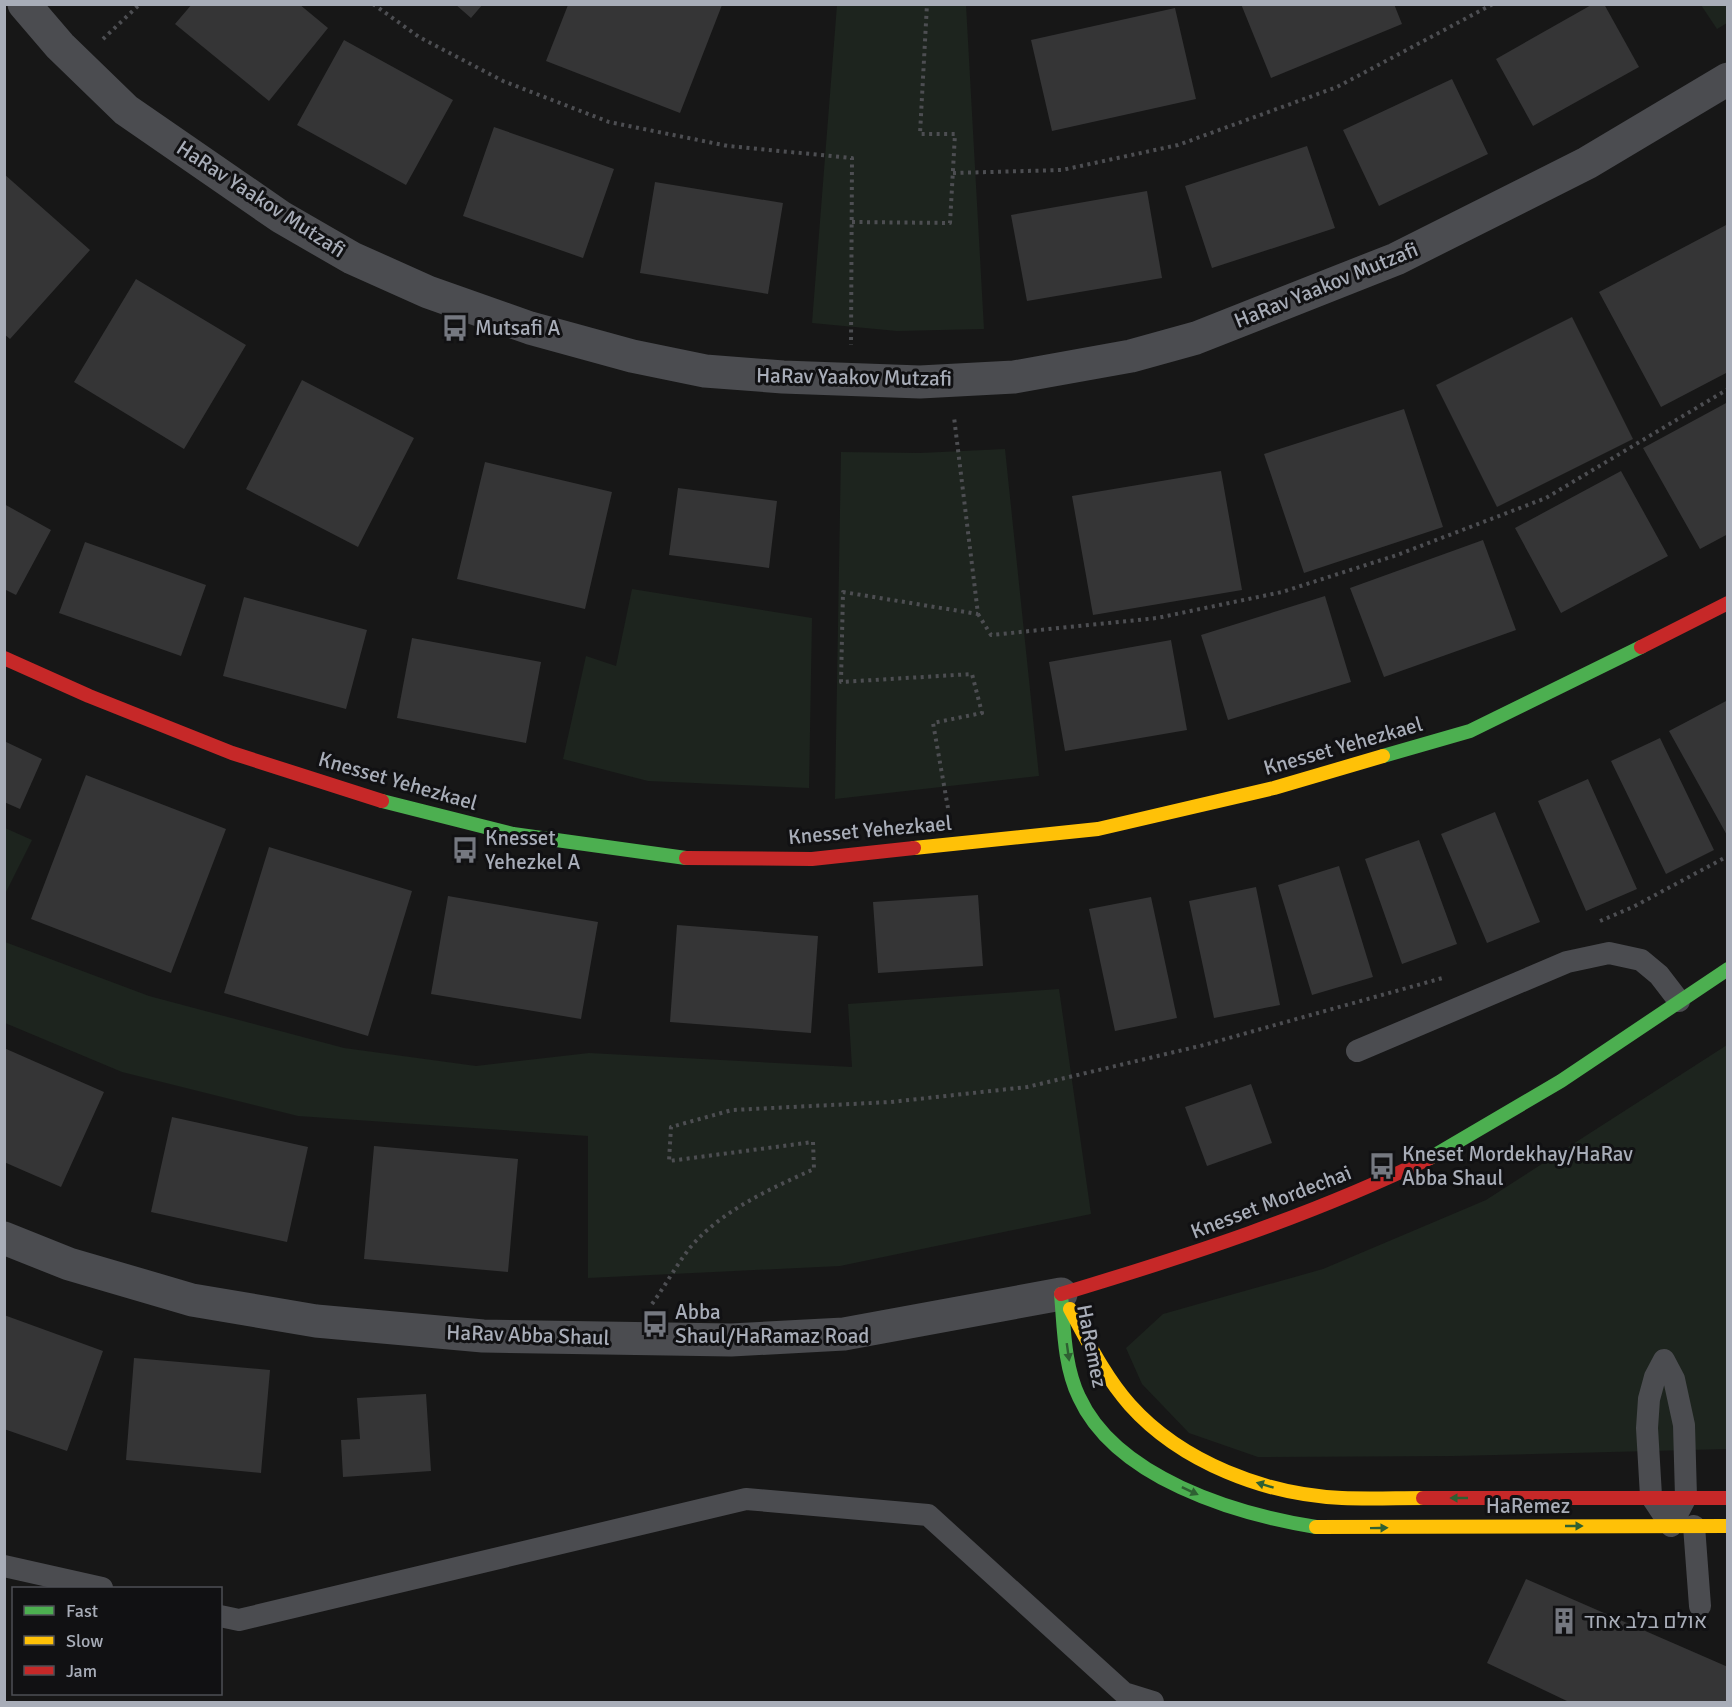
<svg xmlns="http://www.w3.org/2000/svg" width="1732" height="1707" font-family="Signika,Heebo,sans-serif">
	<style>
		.green { fill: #1d241e }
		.building { fill: #353536 }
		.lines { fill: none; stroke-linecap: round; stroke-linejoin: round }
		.path { stroke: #4d4e52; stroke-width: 4; stroke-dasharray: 3 4.5; stroke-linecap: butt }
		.lane { stroke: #4b4c50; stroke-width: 22 }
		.street { stroke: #4b4c50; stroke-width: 33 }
		.fast { stroke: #4caf50; stroke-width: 14 }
		.slow { stroke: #ffc107; stroke-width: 14 }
		.jam { stroke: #c62828; stroke-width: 14 }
		.oneway { fill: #2e6032 }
		.labels { text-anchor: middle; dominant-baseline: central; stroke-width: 6; stroke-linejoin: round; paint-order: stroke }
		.street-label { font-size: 21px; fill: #a8adb8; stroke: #111113 }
		.poi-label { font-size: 21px; fill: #a8adb8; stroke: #111113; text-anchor: start }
	</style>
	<rect width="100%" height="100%" fill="#171717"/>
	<path class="green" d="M837,5H966L984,329L897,331L812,323Z
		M1701,5H1727V23L1717,29Z
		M1005,449L1039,776L835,799L841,452L920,453Z
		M632,589L812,618L809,788L648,781L563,759L586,656L616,666Z
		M5,828L32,840L5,894Z
		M5,942L149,996L344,1048L476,1066L589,1053L852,1067L848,1004L1059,989L1091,1214L840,1266L588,1278V1136L298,1116L122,1072L5,1023Z
		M1727,1045V1449L1454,1456L1258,1457L1189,1433L1142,1384L1126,1348L1163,1314L1323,1269L1486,1200Z"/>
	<path class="building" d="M192,4H299L328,28L269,101L175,24Z
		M455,4H483L471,18Z
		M1241,4H1394L1402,24L1271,78Z
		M1593,4H1604L1639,67L1533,126L1496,59Z
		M568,5H722L680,113L546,61Z
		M1175,8L1196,99L1052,131L1031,40Z
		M344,40L453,100L406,185L297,125Z
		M1452,79L1488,154L1379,206L1343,130Z
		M494,127L614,169L583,258L463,216Z
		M1307,146L1335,228L1212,268L1185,186Z
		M4,174L90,250L10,339L4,334Z
		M655,182L783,203L768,294L640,273Z
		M1147,191L1162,278L1027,301L1011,215Z
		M1728,224V372L1661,407L1599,292Z
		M136,279L246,345L184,449L74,382Z
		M1572,317L1633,439L1497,507L1436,385Z
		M302,380L414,438L358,547L246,489Z
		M1728,402V534L1700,549L1643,448Z
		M1404,409L1443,527L1304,573L1264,454Z
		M485,462L612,492L585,609L457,579Z
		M1221,471L1242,590L1093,615L1072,496Z
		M1621,471L1668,556L1561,613L1515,528Z
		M678,488L777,501L769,568L669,555Z
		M4,504L51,530L16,595L4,589Z
		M1483,540L1516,630L1384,677L1350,588Z
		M85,542L206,585L181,656L59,613Z
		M1325,596L1351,682L1228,720L1201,635Z
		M244,597L367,630L346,709L223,676Z
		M412,638L541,662L526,743L397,718Z
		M1171,640L1187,730L1065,751L1049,662Z
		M1728,700V837L1669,731Z
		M1660,738L1714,850L1666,874L1611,761Z
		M4,741L42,759L20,809L4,802Z
		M86,775L226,829L171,973L31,919Z
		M1588,779L1637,889L1586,911L1538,801Z
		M1495,812L1540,922L1487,943L1441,834Z
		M1419,840L1457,944L1402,964L1365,859Z
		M269,847L412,891L368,1036L224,993Z
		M1339,866L1373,977L1312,995L1278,885Z
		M1256,887L1280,1005L1214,1018L1189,901Z
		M978,895L983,966L878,973L873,902Z
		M448,896L598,922L581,1019L431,994Z
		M1151,897L1177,1018L1115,1031L1089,909Z
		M677,925L818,936L811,1033L670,1022Z
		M4,1048L104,1092L61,1187L4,1162Z
		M1251,1084L1272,1143L1207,1166L1185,1107Z
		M172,1117L308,1147L287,1242L151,1212Z
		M374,1146L518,1159L508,1272L364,1259Z
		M4,1315L103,1351L67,1451L4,1429Z
		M134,1358L270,1370L261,1473L126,1460Z
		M426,1394L431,1471L343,1477L341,1440L360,1439L357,1398Z
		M1526,1579L1728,1667V1702H1569L1487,1663Z"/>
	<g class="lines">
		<path class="path" d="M373,4L419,37L503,81L609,122L728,146L852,158L851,345
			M103,39L140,4
			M953,173L1062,170L1178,145L1337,87L1493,4
			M852,222L950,223L955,134H920L927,4
			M978,614L991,635L1157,618L1282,592L1397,555L1546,498L1728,389
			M948,808L933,723L982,713L972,674L841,682L843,592L978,614L954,417
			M1600,921L1633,907L1728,856
			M652,1304C665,1286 676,1266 689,1249C720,1211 770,1189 814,1169L813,1142L669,1161L671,1127L732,1110L891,1102L1027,1087L1204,1045L1446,977"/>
		<path class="lane" d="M1357,1051L1567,962L1609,953L1641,960L1659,975L1679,1001
			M1664,1360L1674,1379L1684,1425L1686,1497L1671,1526L1651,1496L1647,1428L1649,1399L1655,1377Z
			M1694,1526L1700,1606
			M4,1566L102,1588
			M220,1616L239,1620L746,1499L928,1515L1124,1693L1153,1702"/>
		<path class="street" d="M24,4L60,46L126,110L281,217L352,258L428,292L530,328L632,356L705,371L783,377L920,382L1014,377L1131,356L1196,338L1396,259L1587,163L1728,79
			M4,1238L69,1264L192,1300L316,1321L483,1336L731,1340L844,1334L1061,1294"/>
		<path class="fast" d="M1383,756L1470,731L1641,647
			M382,801L513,834L686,858
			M1430,1158L1561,1081L1728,969
			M1061,1294C1064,1328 1064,1366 1079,1397C1116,1478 1235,1514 1316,1527"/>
		<path class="slow" d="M914,848L1098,829L1274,788L1383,756
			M1070,1309C1088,1342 1105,1377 1130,1405C1181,1462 1266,1495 1342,1498C1369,1499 1396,1498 1423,1498
			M1316,1527L1728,1526"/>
		<path class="jam" d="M1641,647L1728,603
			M4,658L89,696L232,753L382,801
			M686,858L812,859L914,848
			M1061,1294C1187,1256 1311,1216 1430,1158
			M1423,1498H1728"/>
	</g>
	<defs><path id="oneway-solid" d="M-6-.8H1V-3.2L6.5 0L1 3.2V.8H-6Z" transform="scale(1.5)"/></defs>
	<g class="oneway">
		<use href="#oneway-solid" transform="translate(1068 1352) rotate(82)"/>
		<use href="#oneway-solid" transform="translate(1265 1485) rotate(-163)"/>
		<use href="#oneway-solid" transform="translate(1190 1491) rotate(25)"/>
		<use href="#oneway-solid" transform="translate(1459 1498) rotate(180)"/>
		<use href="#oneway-solid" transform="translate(1574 1526)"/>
		<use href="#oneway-solid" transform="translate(1379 1528) rotate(-1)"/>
	</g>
	<defs>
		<symbol id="bus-bare" viewBox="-9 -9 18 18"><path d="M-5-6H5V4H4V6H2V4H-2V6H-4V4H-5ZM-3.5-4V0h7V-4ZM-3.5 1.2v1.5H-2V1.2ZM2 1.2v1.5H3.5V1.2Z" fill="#757880" stroke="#111113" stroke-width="2.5" paint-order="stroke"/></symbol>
		<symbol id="building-bare" viewBox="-9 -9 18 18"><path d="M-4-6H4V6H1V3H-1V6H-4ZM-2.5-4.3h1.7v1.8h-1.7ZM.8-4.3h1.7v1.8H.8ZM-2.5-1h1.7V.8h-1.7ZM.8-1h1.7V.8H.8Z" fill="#757880" stroke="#111113" stroke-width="2.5" paint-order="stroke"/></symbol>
	</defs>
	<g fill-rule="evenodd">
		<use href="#bus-bare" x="436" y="309" width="38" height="38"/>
		<use href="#bus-bare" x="446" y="831" width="38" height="38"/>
		<use href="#bus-bare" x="1363" y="1147" width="38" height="38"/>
		<use href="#bus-bare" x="636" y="1305" width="38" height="38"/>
		<use href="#building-bare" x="1545" y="1602" width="38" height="38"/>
	</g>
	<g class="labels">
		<g class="street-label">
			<text transform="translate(261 199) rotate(33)">HaRav Yaakov Mutzafi</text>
			<text transform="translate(1326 285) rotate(-22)">HaRav Yaakov Mutzafi</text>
			<text transform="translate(854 377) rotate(1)">HaRav Yaakov Mutzafi</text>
			<text transform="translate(1343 746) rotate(-16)">Knesset Yehezkael</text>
			<text transform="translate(398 781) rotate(16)">Knesset Yehezkael</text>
			<text transform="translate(870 830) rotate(-5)">Knesset Yehezkael</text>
			<text transform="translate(1271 1202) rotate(-21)">Knesset Mordechai</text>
			<text transform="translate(528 1335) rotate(2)">HaRav Abba Shaul</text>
			<text transform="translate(1092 1346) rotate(79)">HaRemez</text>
			<text x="1528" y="1506">HaRemez</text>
		</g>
		<g class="poi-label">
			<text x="475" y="328">Mutsafi A</text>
			<text x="485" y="838">Knesset<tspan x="485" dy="24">Yehezkel A</tspan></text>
			<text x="1402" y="1154">Kneset Mordekhay/HaRav<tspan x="1402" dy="24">Abba Shaul</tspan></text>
			<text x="675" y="1312">Abba<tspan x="675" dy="24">Shaul/HaRamaz Road</tspan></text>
			<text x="1584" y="1621">אולם בלב אחד</text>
		</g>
	</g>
	<rect width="1732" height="1707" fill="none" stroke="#a8adb8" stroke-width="12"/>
	<rect x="12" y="1587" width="210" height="108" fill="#111113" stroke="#4d4f55" stroke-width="1.5"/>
	<rect x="24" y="1606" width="30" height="9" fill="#4caf50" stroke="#4d4f55" stroke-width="1.5"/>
	<text x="66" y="1617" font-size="18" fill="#a8adb8">Fast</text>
	<rect x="24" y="1636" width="30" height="9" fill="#ffc107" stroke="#4d4f55" stroke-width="1.5"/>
	<text x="66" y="1647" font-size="18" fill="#a8adb8">Slow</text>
	<rect x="24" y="1666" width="30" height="9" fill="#c62828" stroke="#4d4f55" stroke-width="1.5"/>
	<text x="66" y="1677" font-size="18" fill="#a8adb8">Jam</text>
</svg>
